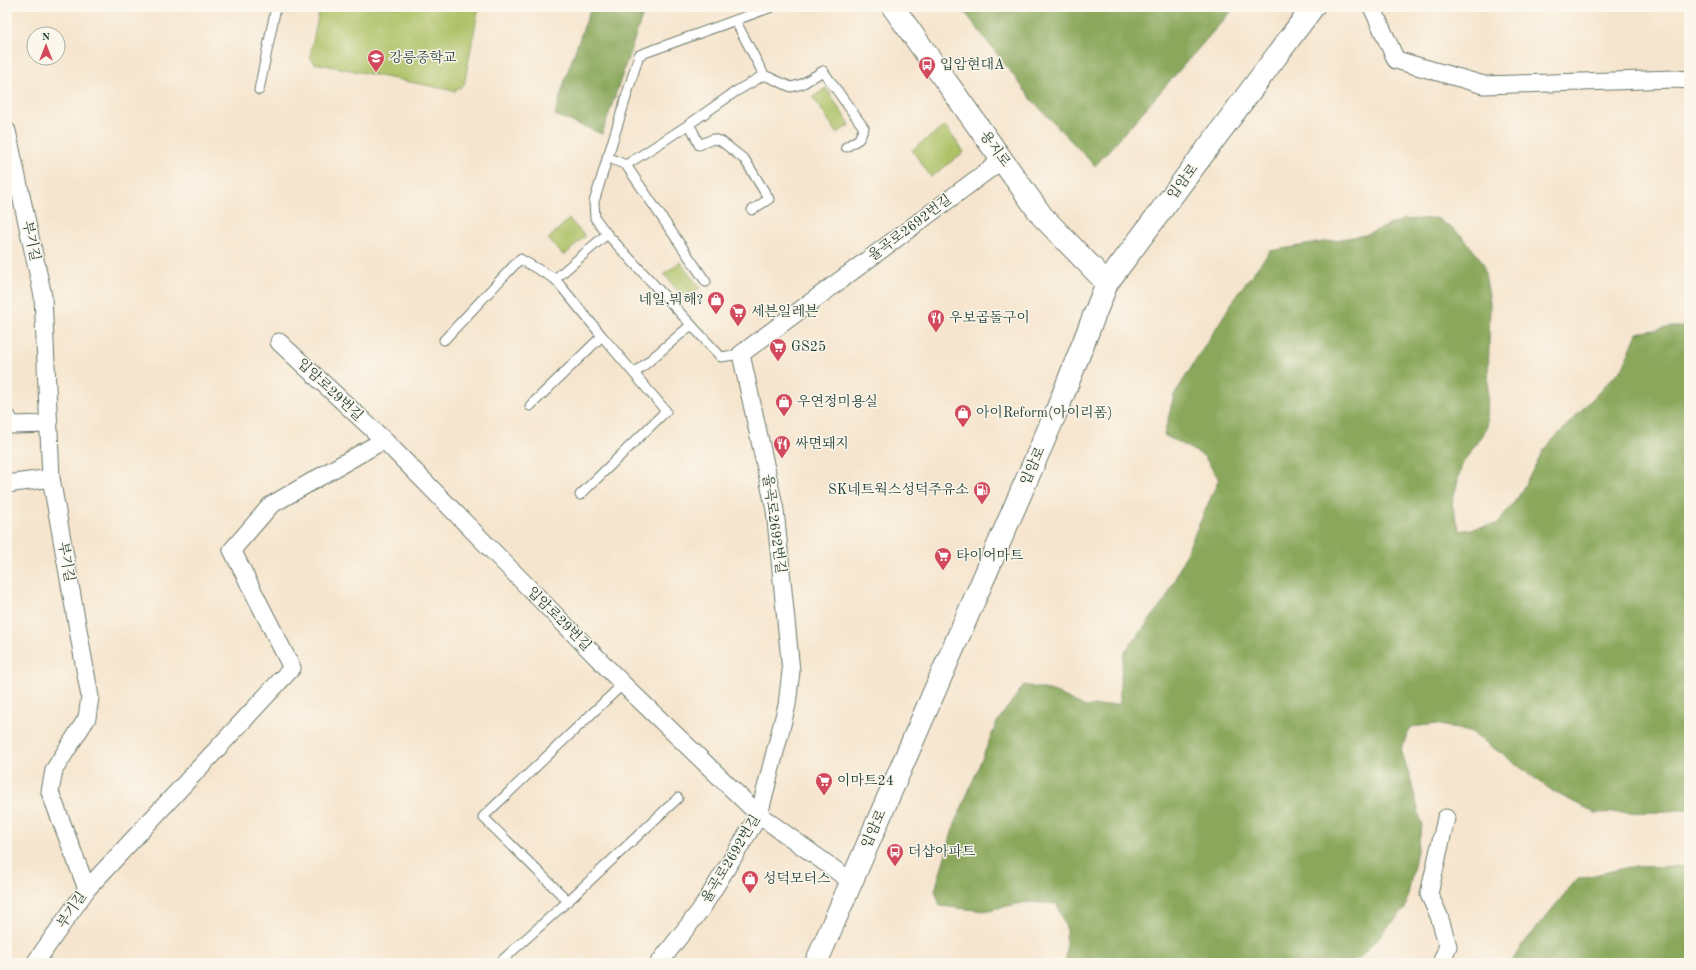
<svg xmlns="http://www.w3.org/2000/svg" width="1696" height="970" font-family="'Old Standard TT','Noto Serif KR',serif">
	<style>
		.green { fill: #adc166; stroke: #667f4d }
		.forest { fill: #8aa75b; stroke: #547248 }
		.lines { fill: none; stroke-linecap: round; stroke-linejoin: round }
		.lane-casing { stroke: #6a786a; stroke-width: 11 }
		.street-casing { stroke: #6a786a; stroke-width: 19 }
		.secondary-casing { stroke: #6a786a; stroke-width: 24 }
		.lane { stroke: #fff; stroke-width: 9 }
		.street { stroke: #fff; stroke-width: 17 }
		.secondary { stroke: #fff; stroke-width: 22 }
		.labels { text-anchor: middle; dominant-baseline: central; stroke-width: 3; stroke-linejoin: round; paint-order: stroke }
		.poi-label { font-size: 14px; fill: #1f3d34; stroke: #fbf7ec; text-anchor: start }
		.street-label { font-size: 14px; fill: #1f3d34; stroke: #fbf7ec }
	</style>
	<rect width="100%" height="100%" fill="#fbf7ec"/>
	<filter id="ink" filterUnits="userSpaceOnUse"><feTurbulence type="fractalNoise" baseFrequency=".025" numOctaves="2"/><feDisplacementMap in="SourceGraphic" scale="8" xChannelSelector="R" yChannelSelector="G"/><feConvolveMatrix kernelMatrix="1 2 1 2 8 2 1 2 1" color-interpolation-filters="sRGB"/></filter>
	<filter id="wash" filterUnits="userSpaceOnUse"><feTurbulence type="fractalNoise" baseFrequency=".012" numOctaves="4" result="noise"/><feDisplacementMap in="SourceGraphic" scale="16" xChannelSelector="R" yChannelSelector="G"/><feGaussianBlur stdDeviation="0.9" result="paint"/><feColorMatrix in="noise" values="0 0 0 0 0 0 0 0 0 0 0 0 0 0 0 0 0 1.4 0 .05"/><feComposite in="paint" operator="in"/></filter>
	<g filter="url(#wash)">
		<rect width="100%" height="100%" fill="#f6e5ce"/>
		<path class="green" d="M320,7H479L464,85L455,91L314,63L310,56Z
			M826,88L850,125L837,133L813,97Z
			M945,126L964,152L931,177L912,150Z
			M569,219L585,236L564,256L548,239Z
			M680,262L700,288L685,300L664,274Z"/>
		<path class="forest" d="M591,7H639L643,14L602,134L555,115L566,76Z
			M961,7H1235L1095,166L1033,101Z
			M1437,218L1462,236L1483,262L1490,302L1487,428L1462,464L1452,504L1460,531L1497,524L1518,497L1545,448L1623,367L1637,333L1671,327H1689V809L1658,812L1595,813L1554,792L1473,733L1437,724L1411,727L1401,749L1411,781L1422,826L1405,909L1359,958L1345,963H1066V928L1057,904L1027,902L984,911L940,906L935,890L953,829L997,722L1024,685L1053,691L1086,707L1120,704V683L1124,653L1166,599L1219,479L1204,456L1164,435L1174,395L1238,293L1270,251L1365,235L1402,220Z
			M1689,866V963H1511L1520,948L1577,879L1629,867Z"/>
	</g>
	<g filter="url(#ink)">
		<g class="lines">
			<defs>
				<path id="lane" d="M735,20L764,75L791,87L802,84L823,71L864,128L859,139L846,147
					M259,90L276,7
					M607,157L626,165L706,282
					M626,165L688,125
					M752,210L769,199L745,160L721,141L713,139L699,145L693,131L688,125L735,92L764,75
					M444,340L520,259L555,279L607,234
					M741,354L721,357L607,234L595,218L594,202L639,55L772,7
					M635,373L691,325
					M530,406L602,336L555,279
					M580,495L666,411L602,336
					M623,684L483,817L568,901L678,798
					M499,963L568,901"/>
				<path id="street" d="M1372,7L1396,60L1484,85L1675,79L1689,80
					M7,131L43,296L51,478L90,697L87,718L54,770L50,792L87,889L35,963
					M279,342L384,440L623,684L759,815L852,882
					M7,417L12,425L49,424
					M7,484L51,478
					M87,889L292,668L232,550L271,505L384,440
					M659,963L702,908L759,815L787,705L791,671L775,510L741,354L1002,160
					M1441,963L1448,946L1439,916L1429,894L1446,818"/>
				<path id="secondary" d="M893,7L1042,216L1107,283
					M816,963L1057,410L1107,283L1313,7"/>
			</defs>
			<use href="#lane" class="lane-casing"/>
			<use href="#street" class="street-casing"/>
			<use href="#secondary" class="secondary-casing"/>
			<use href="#lane" class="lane"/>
			<use href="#street" class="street"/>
			<use href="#secondary" class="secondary"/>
		</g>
	</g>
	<defs>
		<symbol id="school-pin" viewBox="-11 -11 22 30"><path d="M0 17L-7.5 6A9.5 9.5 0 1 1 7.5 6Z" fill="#d1495b" stroke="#fbf7ec"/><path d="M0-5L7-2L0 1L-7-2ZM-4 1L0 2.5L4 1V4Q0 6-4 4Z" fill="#fff"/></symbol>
		<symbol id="bus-pin" viewBox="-11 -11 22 30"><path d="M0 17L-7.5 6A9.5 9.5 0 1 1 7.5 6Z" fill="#d1495b" stroke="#fbf7ec"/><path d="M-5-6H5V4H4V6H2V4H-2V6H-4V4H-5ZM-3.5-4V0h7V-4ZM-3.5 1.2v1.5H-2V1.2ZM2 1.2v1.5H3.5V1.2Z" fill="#fff"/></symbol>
		<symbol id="shop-pin" viewBox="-11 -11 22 30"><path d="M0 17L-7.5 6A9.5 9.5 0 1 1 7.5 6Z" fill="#d1495b" stroke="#fbf7ec"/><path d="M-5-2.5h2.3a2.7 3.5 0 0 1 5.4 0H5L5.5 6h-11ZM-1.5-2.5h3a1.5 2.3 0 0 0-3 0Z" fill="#fff"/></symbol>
		<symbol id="supermarket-pin" viewBox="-11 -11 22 30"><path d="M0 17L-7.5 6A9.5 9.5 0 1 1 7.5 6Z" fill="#d1495b" stroke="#fbf7ec"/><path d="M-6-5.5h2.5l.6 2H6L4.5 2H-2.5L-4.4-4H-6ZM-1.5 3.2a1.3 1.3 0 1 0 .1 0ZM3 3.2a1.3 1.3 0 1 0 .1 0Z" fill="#fff"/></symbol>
		<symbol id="restaurant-pin" viewBox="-11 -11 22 30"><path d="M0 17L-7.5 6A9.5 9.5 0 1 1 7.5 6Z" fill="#d1495b" stroke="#fbf7ec"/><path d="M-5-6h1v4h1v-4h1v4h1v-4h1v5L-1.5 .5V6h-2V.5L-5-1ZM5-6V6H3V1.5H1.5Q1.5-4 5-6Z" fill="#fff"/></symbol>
		<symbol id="fuel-pin" viewBox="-11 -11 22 30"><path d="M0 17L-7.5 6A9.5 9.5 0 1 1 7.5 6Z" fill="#d1495b" stroke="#fbf7ec"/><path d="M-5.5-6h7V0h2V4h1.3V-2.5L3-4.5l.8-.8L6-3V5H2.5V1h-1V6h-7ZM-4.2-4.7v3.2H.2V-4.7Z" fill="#fff"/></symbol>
	</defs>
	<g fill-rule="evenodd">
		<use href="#school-pin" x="366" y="48" width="20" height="27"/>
		<use href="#bus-pin" x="917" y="55" width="20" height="27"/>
		<use href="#shop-pin" x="706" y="290" width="20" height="27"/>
		<use href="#supermarket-pin" x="728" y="302" width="20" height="27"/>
		<use href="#restaurant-pin" x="926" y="308" width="20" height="27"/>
		<use href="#supermarket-pin" x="768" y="337" width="20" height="27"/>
		<use href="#shop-pin" x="774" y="392" width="20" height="27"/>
		<use href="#shop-pin" x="953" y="403" width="20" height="27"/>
		<use href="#restaurant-pin" x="772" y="434" width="20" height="27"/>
		<use href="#fuel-pin" x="972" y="480" width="20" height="27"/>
		<use href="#supermarket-pin" x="933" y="546" width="20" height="27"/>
		<use href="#supermarket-pin" x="814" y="771" width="20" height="27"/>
		<use href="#bus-pin" x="885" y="842" width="20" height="27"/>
		<use href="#shop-pin" x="740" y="869" width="20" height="27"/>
	</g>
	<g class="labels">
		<g class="poi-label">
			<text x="389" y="58">강릉중학교</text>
			<text x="940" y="65">입암현대A</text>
			<text x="703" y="300" text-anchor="end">네일,뭐해?</text>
			<text x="751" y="312">세븐일레븐</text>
			<text x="949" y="318">우보곱돌구이</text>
			<text x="791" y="347">GS25</text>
			<text x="797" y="402">우연정미용실</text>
			<text x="976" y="413">아이Reform(아이리폼)</text>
			<text x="795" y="444">싸면돼지</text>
			<text x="969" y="490" text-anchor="end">SK네트웍스성덕주유소</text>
			<text x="956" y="556">타이어마트</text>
			<text x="837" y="781">이마트24</text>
			<text x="908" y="852">더샵아파트</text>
			<text x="763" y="879">성덕모터스</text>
		</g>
		<g class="street-label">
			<text transform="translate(995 149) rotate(54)">용지로</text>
			<text transform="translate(1183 182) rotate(-53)">입암로</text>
			<text transform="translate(910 228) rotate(-37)">율곡로2692번길</text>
			<text transform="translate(31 241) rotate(78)">부기길</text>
			<text transform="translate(330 390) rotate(43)">입암로29번길</text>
			<text transform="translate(1033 466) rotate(-66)">입암로</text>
			<text transform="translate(774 524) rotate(82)">율곡로2692번길</text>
			<text transform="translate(66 562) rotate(80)">부기길</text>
			<text transform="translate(559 619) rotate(45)">입암로29번길</text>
			<text transform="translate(874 829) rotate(-66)">입암로</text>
			<text transform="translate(731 859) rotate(-59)">율곡로2692번길</text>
			<text transform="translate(72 910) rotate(-56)">부기길</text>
		</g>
	</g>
	<rect width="1696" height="970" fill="none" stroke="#fbf7ec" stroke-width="24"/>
	<g transform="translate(46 46)"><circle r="19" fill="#fbf7ec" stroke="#a3ada2"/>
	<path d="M0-3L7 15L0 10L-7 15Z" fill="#d1495b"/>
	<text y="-6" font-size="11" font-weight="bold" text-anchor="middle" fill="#1f3d34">N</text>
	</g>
</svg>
